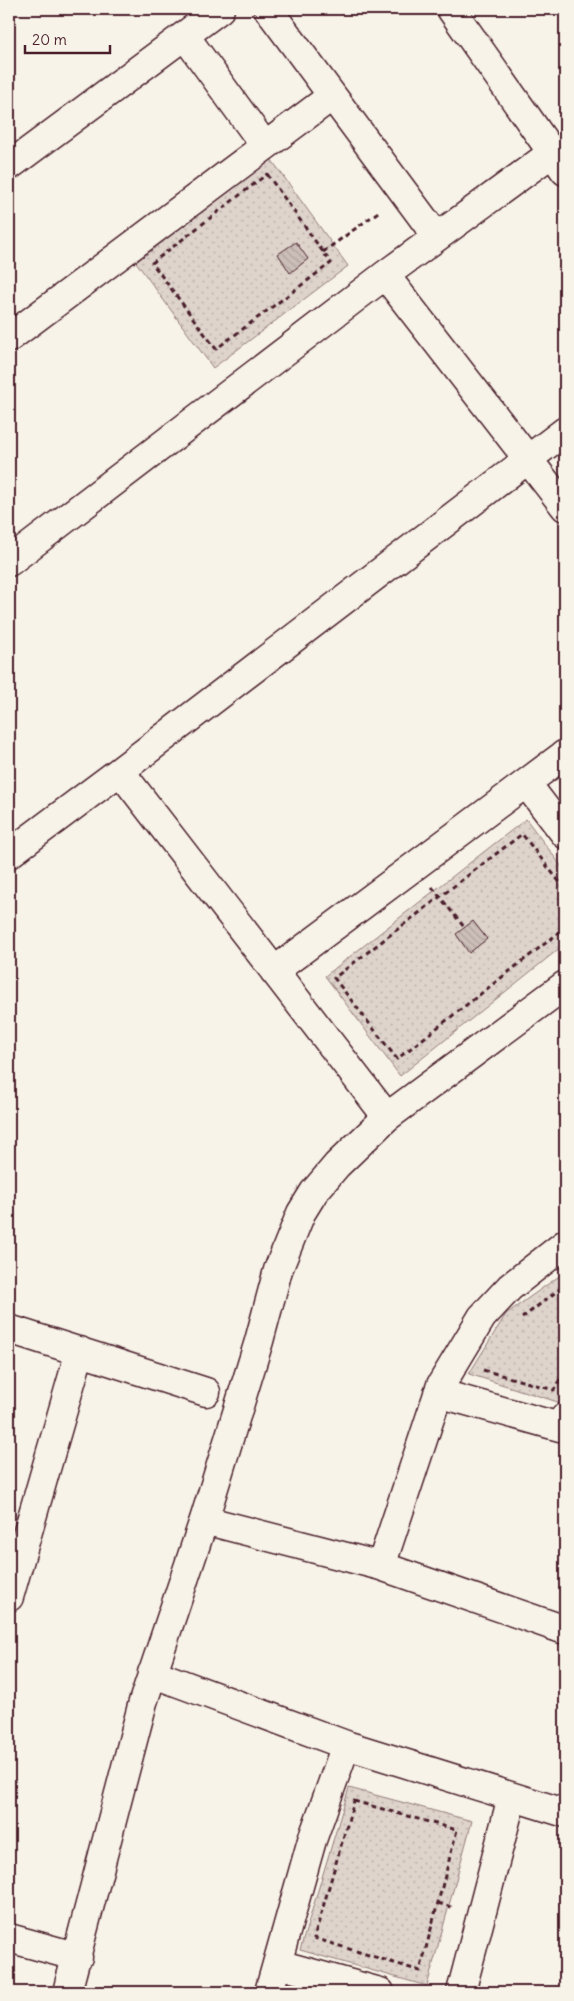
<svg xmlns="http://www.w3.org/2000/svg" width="574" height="2001" font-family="Delius,sans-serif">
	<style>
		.park { fill: url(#park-dots); stroke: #947a7c }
		.building { fill: url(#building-back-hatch); stroke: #4a1f2b }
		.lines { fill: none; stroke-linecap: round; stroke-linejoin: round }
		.minor-casing { stroke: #4a1f2b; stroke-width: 31 }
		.tertiary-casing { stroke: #4a1f2b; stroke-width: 31 }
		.path { stroke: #4a1f2b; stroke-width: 3; stroke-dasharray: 5 4; stroke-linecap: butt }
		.minor { stroke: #f7f3e8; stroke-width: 28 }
		.tertiary { stroke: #f7f3e8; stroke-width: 28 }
	</style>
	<defs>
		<pattern id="park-dots" width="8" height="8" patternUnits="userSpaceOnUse" patternTransform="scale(1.25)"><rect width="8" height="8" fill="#ded4cc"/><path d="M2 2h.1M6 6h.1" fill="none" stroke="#c0b6af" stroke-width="1.8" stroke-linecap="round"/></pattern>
		<pattern id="building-back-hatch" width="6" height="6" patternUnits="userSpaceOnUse" patternTransform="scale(1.25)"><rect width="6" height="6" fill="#ccbfb9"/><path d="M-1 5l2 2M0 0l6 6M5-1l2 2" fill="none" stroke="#b1a49f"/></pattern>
	</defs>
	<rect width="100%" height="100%" fill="#f7f3e8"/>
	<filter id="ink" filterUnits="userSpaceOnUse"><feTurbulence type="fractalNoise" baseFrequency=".02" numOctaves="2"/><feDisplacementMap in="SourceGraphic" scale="10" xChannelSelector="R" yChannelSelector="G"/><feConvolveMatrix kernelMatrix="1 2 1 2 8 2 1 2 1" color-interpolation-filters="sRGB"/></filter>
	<g filter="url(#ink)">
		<path class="park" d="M271,159L348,266L213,368L136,262Z
			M526,819L565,871V944L400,1076L325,976Z
			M565,1272V1395L561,1403L469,1374L506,1314Z
			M349,1788L472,1821L427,1986L300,1950Z"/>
		<path class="building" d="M296,242L308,259L290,273L278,254Z
			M473,921L487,939L469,953L456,934Z"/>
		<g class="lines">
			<defs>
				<path id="minor" d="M268,9L437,237
					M451,9L565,171
					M185,36L265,146
					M385,275L565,507
					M9,338L332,96
					M9,562L385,275L552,153
					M526,783L565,834
					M9,854L120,771L565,431
					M274,971L565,754
					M387,1117L565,985
					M9,1329L206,1392
					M438,1393L560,1427L565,1417
					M204,1520L381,1566L565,1630
					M381,1566L441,1385L482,1317L510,1287L565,1244
					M9,1597L80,1351
					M152,1673L346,1745
					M9,1938L78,1957
					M278,1964L380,1992
					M67,1992L143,1702L204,1520L259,1341L278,1270L301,1213L314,1192L337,1165L387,1117L120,771
					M269,1992L312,1840L346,1745L565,1813
					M461,1992L512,1797"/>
				<path id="tertiary" d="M9,166L220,9"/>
			</defs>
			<use href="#minor" class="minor-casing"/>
			<use href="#tertiary" class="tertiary-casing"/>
			<path class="path" d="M267,174L331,263L216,349L152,263Z
				M323,252L381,210
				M432,887L464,927
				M565,889L522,834L334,978L397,1059L565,928
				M522,1318L565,1285
				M483,1370L554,1390L565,1370
				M354,1801L457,1830L420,1971L314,1938Z
				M438,1903L454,1908"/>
			<use href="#minor" class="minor"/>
			<use href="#tertiary" class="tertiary"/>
		</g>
	</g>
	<rect width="574" height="2001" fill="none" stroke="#f7f3e8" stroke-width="30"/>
	<rect x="15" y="15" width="544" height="1971" fill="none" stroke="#4a1f2b" stroke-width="2" filter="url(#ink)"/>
	<path d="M25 45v8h85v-8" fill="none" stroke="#4a1f2b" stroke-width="2.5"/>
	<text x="32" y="45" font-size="15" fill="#4a1f2b" stroke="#f7f3e8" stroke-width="4" paint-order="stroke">20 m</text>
</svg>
